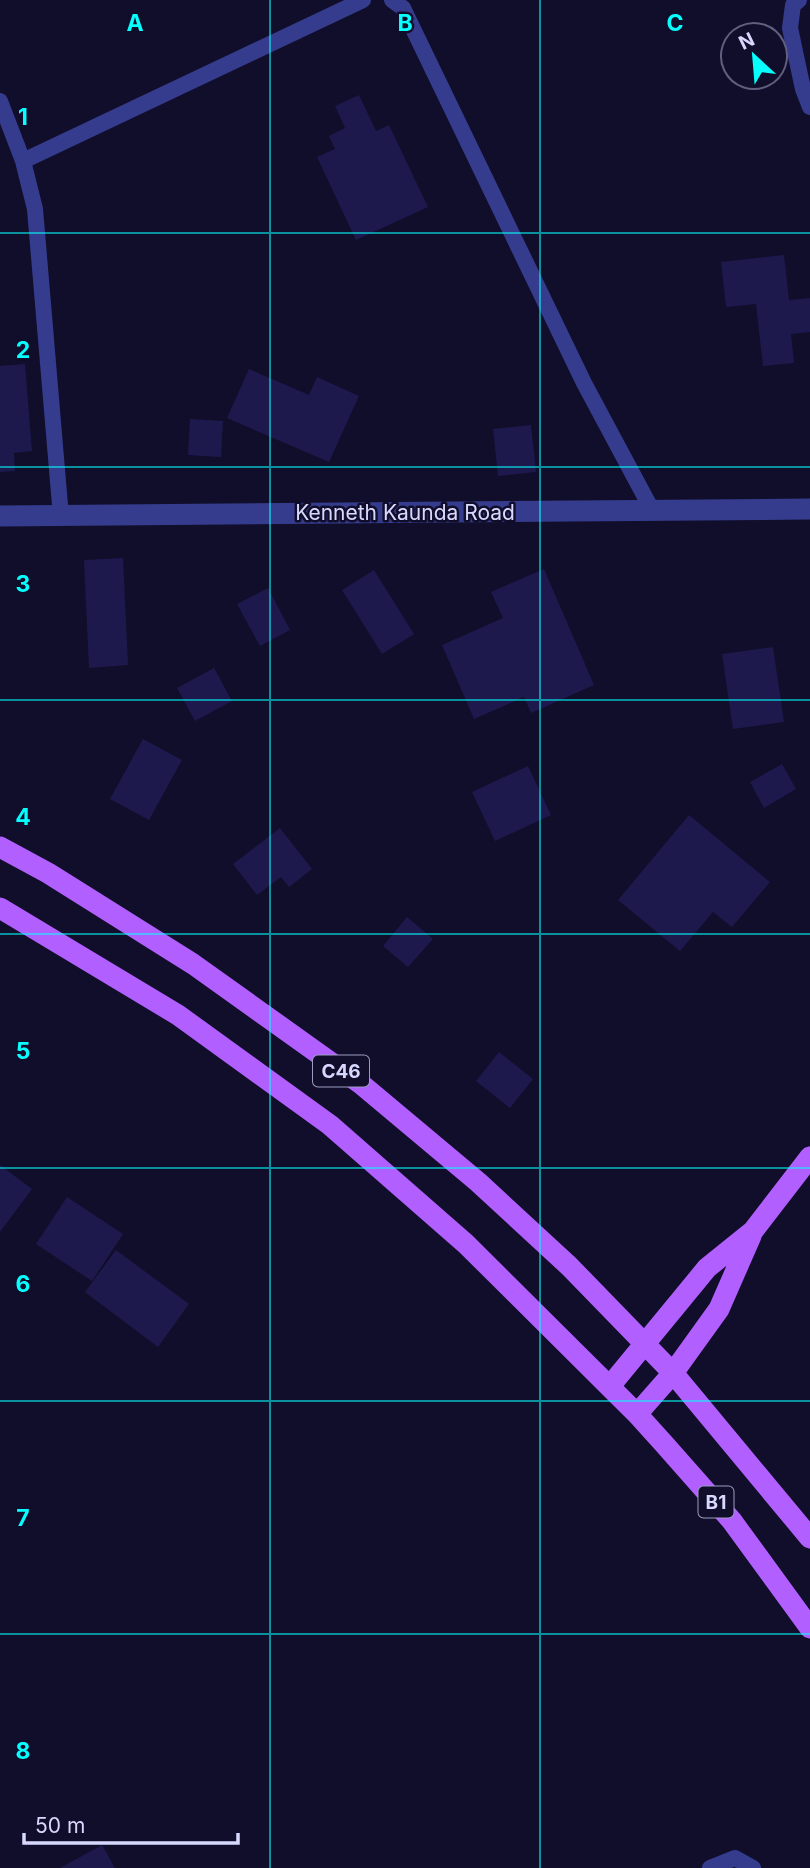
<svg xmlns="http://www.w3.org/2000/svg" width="810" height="1868" font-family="Inter,sans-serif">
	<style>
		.building { fill: #1e194d }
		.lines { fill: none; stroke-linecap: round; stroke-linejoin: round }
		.lane { stroke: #363c8d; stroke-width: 16 }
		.street { stroke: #363c8d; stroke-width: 21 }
		.primary { stroke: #b25fff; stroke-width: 21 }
		.grid { fill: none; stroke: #04fffe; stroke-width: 2; stroke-opacity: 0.55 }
		.labels { text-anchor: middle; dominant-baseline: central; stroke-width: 5; stroke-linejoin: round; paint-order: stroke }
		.shield { fill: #100e2b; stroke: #9c9bbf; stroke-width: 2 }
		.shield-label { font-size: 19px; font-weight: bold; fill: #d8d8ff }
		.street-label { font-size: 21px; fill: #d8d8ff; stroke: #100e2b }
		.grid-label { font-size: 23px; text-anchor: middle; font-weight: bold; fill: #04fffe; stroke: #100e2b; stroke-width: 5; stroke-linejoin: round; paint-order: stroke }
	</style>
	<rect width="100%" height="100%" fill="#100e2b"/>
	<path class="building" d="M359,95L376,131L389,125L428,207L356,240L317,157L335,149L329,136L345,128L335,106Z
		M784,255L789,300L810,298V332L791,334L794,363L763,366L756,304L726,307L721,262Z
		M25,364L32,451L14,453L15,471L0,472V366Z
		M249,369L309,395L317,377L359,396L329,462L227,418Z
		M190,419L223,421L221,457L188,455Z
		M531,425L536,472L498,476L493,429Z
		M123,558L128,665L89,668L84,560Z
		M544,569L594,685L531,713L524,697L474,719L442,645L503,618L491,592Z
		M374,570L414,634L382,654L342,590Z
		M268,588L290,630L260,646L237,604Z
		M773,647L784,722L733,729L722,654Z
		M214,668L232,701L195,721L177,688Z
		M143,739L182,760L149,820L110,799Z
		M782,764L796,789L764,808L750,782Z
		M528,766L551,815L495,841L472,792Z
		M689,815L770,882L732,927L713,912L680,951L618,900Z
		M280,828L312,869L289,887L281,877L257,895L233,864Z
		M407,917L433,939L408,967L383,946Z
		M499,1052L533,1079L510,1108L476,1081Z
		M0,1165L32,1189L0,1232Z
		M67,1197L123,1234L92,1281L36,1244Z
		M116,1250L189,1304L158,1347L85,1292Z
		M102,1845L115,1868H60Z"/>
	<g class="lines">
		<path class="lane" d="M392,0L403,8L584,383L652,510
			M799,0L793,5L790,28L803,89L810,107
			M0,101L23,161L35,209L61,517
			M23,161L363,0
			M710,1868L735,1858L753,1868"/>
		<path class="street" d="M0,516L810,509"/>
		<path class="primary" d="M0,847L48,873L193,964L361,1084L478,1182L569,1266L673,1373L810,1538
			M0,908L178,1015L330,1125L466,1244L637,1414L665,1445L732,1521L810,1628
			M610,1386L707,1268L753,1231L810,1157
			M637,1414L673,1373L719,1309L751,1236"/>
	</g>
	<path class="grid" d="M270,0V1868M540,0V1868M0,233H810M0,467H810M0,700H810M0,934H810M0,1168H810M0,1401H810M0,1634H810"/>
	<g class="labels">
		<g class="shield">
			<rect x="313" y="1055.5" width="56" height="31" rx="5"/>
			<rect x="698.5" y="1486.5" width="35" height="31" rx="5"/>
		</g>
		<g class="shield-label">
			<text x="341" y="1071">C46</text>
			<text x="716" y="1502">B1</text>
		</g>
		<g class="street-label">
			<text x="405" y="512">Kenneth Kaunda Road</text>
		</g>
	</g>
	<g class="grid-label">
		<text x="135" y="31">A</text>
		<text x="405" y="31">B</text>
		<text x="675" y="31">C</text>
		<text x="23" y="125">1</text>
		<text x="23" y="358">2</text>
		<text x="23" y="592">3</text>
		<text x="23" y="825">4</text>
		<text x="23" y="1059">5</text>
		<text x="23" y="1292">6</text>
		<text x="23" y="1526">7</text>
		<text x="23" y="1759">8</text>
	</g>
	<g transform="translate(754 56) rotate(334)"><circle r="33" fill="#100e2b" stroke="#605f80" stroke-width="2"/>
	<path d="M0-5L12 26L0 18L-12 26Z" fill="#04fffe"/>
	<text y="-10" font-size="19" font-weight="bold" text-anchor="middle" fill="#d8d8ff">N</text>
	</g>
	<path d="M24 1833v10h214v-10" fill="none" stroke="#d8d8ff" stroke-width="3.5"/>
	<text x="35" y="1833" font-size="21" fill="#d8d8ff" stroke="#100e2b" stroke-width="5" paint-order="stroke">50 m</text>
</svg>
